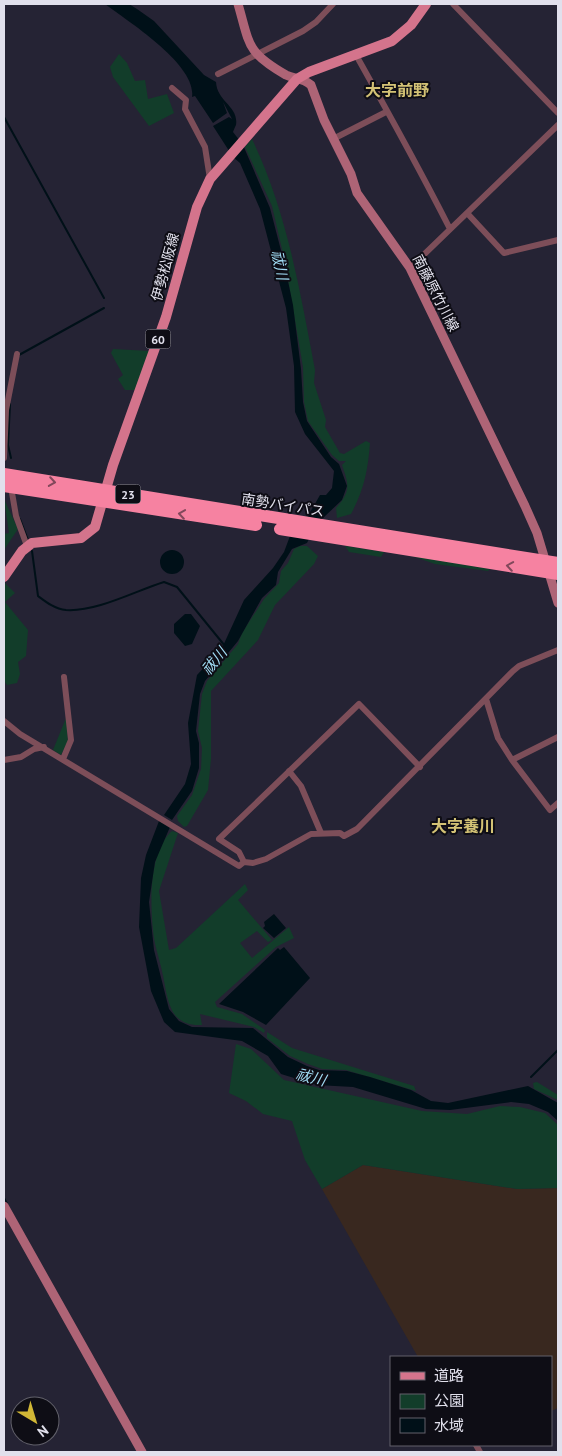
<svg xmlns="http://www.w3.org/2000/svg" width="562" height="1456" font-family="'PT Sans','Noto Sans JP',sans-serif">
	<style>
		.industrial { fill: #39281f }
		.green { fill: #123d2a }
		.water { fill: #001018 }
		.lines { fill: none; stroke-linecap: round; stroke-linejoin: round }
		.stream { stroke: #001018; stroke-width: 2 }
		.street { stroke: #7d4e59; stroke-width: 6 }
		.secondary { stroke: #ae6476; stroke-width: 9 }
		.primary { stroke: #d4748c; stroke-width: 10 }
		.highway { stroke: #f682a1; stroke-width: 12 }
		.oneway { stroke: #82485b }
		.labels { text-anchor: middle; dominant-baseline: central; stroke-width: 4; stroke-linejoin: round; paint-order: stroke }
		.shield { fill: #0e0d15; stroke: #a2a1ac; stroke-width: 1 }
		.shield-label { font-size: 12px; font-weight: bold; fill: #e1e0ec }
		.street-label { font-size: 14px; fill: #e1e0ec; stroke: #0e0d15 }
		.water-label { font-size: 15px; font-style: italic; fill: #a1dcf4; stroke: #0e0d15 }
		.quarter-label { font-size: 16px; font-weight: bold; fill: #d3c275; stroke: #0e0d15 }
	</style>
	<rect width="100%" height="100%" fill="#252334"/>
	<path class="industrial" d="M363,1165L517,1189L558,1188V1408L551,1411V1357H418L322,1189Z"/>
	<path class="green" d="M119,54L127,63L135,81L145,80L148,99L167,94L174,113L149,126L113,77L110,67Z
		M252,139C287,212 300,291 315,370L314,383L326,420L325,427L340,453L344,454L366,441L370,443C368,470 364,490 351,514L337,518L336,508C351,491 349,485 342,465L346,461H339L332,455L308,421L304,402L303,367L285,262L272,206L245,147Z
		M113,349L150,351L137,390H125L118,379L123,375L111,353Z
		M4,499L18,529L4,550V534L9,533Z
		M300,546H307L318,556L314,564L275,605L258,640L211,691V759L208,790L187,826L184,827L178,821L177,816L192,795L201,769L202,748L198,731L202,694L207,681L238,644L242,633L264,599L279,583L281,571L288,563L294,549Z
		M345,546L384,552L381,557L349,552Z
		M409,555L490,569L488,571L435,564Z
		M4,582L15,593L5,602L28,630L26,656L18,662L20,674L17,683L7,685L4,681Z
		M66,718L68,741L61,755L53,750Z
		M172,831L178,833L177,836L159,891L169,950L176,948L245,884L248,890L238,900L272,940L268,942L257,931L240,943L252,958L289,927L294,938L276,947L215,1002L217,1007L242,1014L265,1030L264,1033L254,1027L200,1014L202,1025C189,1026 176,1021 171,1008C166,997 165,983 162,971C159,957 154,944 153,930C150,902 149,851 172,831Z
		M267,1032L292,1048L414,1086L416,1091L346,1070L322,1069L308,1064L290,1056L267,1038Z
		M236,1044L251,1049L284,1080L422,1111L467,1114L500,1106L520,1107L545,1113L558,1125V1188L517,1189L363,1165L322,1189L305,1160L292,1121L263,1114L246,1101L229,1093Z
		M537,1082L558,1095V1100L534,1089L533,1083Z"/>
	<path class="water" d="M105,4H129L137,9L154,21L204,75L216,82C217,102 239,106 236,125C235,127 234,129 233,132L243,145L270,208L284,262L293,305L301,369L303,402L307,421L331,457L339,464L347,486L342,500L323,518L319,519L307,543L292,549L278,572L276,585L262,598L238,641L205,681L200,694L196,731L199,743V768L192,791L172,820L164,815L185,784L191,764L188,723L197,675L222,648L244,600L273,568L284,552L290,536L308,516L320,495H326L332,488L334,471L305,434L295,412L294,366L286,308L260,209L240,163L233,157L213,126L229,117L232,119L223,102L227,113L213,123L195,96L192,97C197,65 129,22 105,4Z
		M160 562a12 12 0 1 1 24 0a12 12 0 1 1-24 0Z
		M185,614H191L200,626L192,644L185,646L174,633V624Z
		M159,821L170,827L155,862L149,902L154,950L169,1009L179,1021L192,1027L253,1028L288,1057L307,1066L319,1070L347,1071L370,1077L411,1090L431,1101L448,1103L528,1086L558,1103V1121L548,1112L529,1104L511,1102L450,1110L426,1109L353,1087L317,1085L281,1074L268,1056L242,1041L175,1032L164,1022L151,991L139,927L141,878L146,855Z
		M274,914L286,928L274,938L263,928L265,926L264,922Z
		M284,947L310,978L266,1025L243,1012L219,1004L278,948L280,950Z"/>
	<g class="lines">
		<path class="stream" d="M4,117L104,298
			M19,355L104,308
			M10,404L8,445L11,458
			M20,519L28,540
			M32,551L38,596C46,602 55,609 66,610C97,612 135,591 164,582L177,587L225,646
			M531,1077L558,1050
			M4,1198L7,1204"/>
		<path class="street" d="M453,4L558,113
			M356,55C388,112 420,170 450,229
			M218,74L303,31L316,22L333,4
			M172,88L186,100L185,109L205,147L210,179
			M333,139L386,112
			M467,213L504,253L558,240
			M410,268L558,125
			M4,458L6,410L17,354
			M11,487L16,516L27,546
			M486,699L498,738L512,760L558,737
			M4,721L20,734L239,866L244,862L253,863L266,859L311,834L340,833L344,836L357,829L513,671L519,666L558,650
			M63,759L71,740L64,677
			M4,760L21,757L34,749L44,747
			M512,760L550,810L558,803
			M289,771L301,786L321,833
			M244,862L239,852L219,839L359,704L420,767
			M476,1445L480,1452"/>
		<path class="secondary" d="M238,4C250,45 246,52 286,75C294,79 303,78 311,85L324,120L351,174L357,193L410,268L525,506L537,533L558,603
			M4,1206L142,1452"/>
		<path class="primary" d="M4,577L22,551L32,543L81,538L95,527L113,465L166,317L197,207L210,179L297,79L309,72L392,41L411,25L426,4"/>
		<path class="highway" d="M4,474L558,563
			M4,486L256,525
			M280,529L558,574"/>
	</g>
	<defs><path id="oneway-chevron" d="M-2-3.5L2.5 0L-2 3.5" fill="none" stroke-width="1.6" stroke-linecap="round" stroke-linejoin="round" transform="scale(1.25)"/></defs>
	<g class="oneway">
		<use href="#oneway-chevron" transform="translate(52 482) rotate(9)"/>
		<use href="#oneway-chevron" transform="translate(182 514) rotate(-172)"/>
		<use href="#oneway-chevron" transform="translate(510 566) rotate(-171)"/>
	</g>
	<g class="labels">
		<g class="shield">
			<rect x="145.5" y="329.5" width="25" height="19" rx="4"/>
			<rect x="115.5" y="484.5" width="25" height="19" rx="4"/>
		</g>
		<g class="shield-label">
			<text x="158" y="339">60</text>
			<text x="128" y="494">23</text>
		</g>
		<g class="street-label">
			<text transform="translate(165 267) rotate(-75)">伊勢松阪線</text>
			<text transform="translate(436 293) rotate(63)">南藤原竹川線</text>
			<text transform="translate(283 505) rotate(9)">南勢バイパス</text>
		</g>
		<g class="water-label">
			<text transform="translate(280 265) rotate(78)">祓川</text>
			<text transform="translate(214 661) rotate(-51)">祓川</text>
			<text transform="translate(311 1077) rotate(14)">祓川</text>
		</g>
		<g class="quarter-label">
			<text x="397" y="90">大字前野</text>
			<text x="463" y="826">大字養川</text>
		</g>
	</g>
	<rect width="562" height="1456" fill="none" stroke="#e1e0ec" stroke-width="10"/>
	<rect x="390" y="1356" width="162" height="90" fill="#0e0d15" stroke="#62616b"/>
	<rect x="400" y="1372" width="25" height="8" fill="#d4748c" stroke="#62616b"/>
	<text x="434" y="1381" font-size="15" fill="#e1e0ec">道路</text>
	<rect x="400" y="1394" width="25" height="15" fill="#123d2a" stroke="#62616b"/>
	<text x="434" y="1406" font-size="15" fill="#e1e0ec">公園</text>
	<rect x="400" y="1418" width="25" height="15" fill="#001018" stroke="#62616b"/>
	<text x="434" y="1431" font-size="15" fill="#e1e0ec">水域</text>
	<g transform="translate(35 1421) rotate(142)"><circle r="24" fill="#0e0d15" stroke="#62616b"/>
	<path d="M0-4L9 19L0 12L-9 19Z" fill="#d1b736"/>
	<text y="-8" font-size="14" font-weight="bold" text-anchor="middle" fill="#e1e0ec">N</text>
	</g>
</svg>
